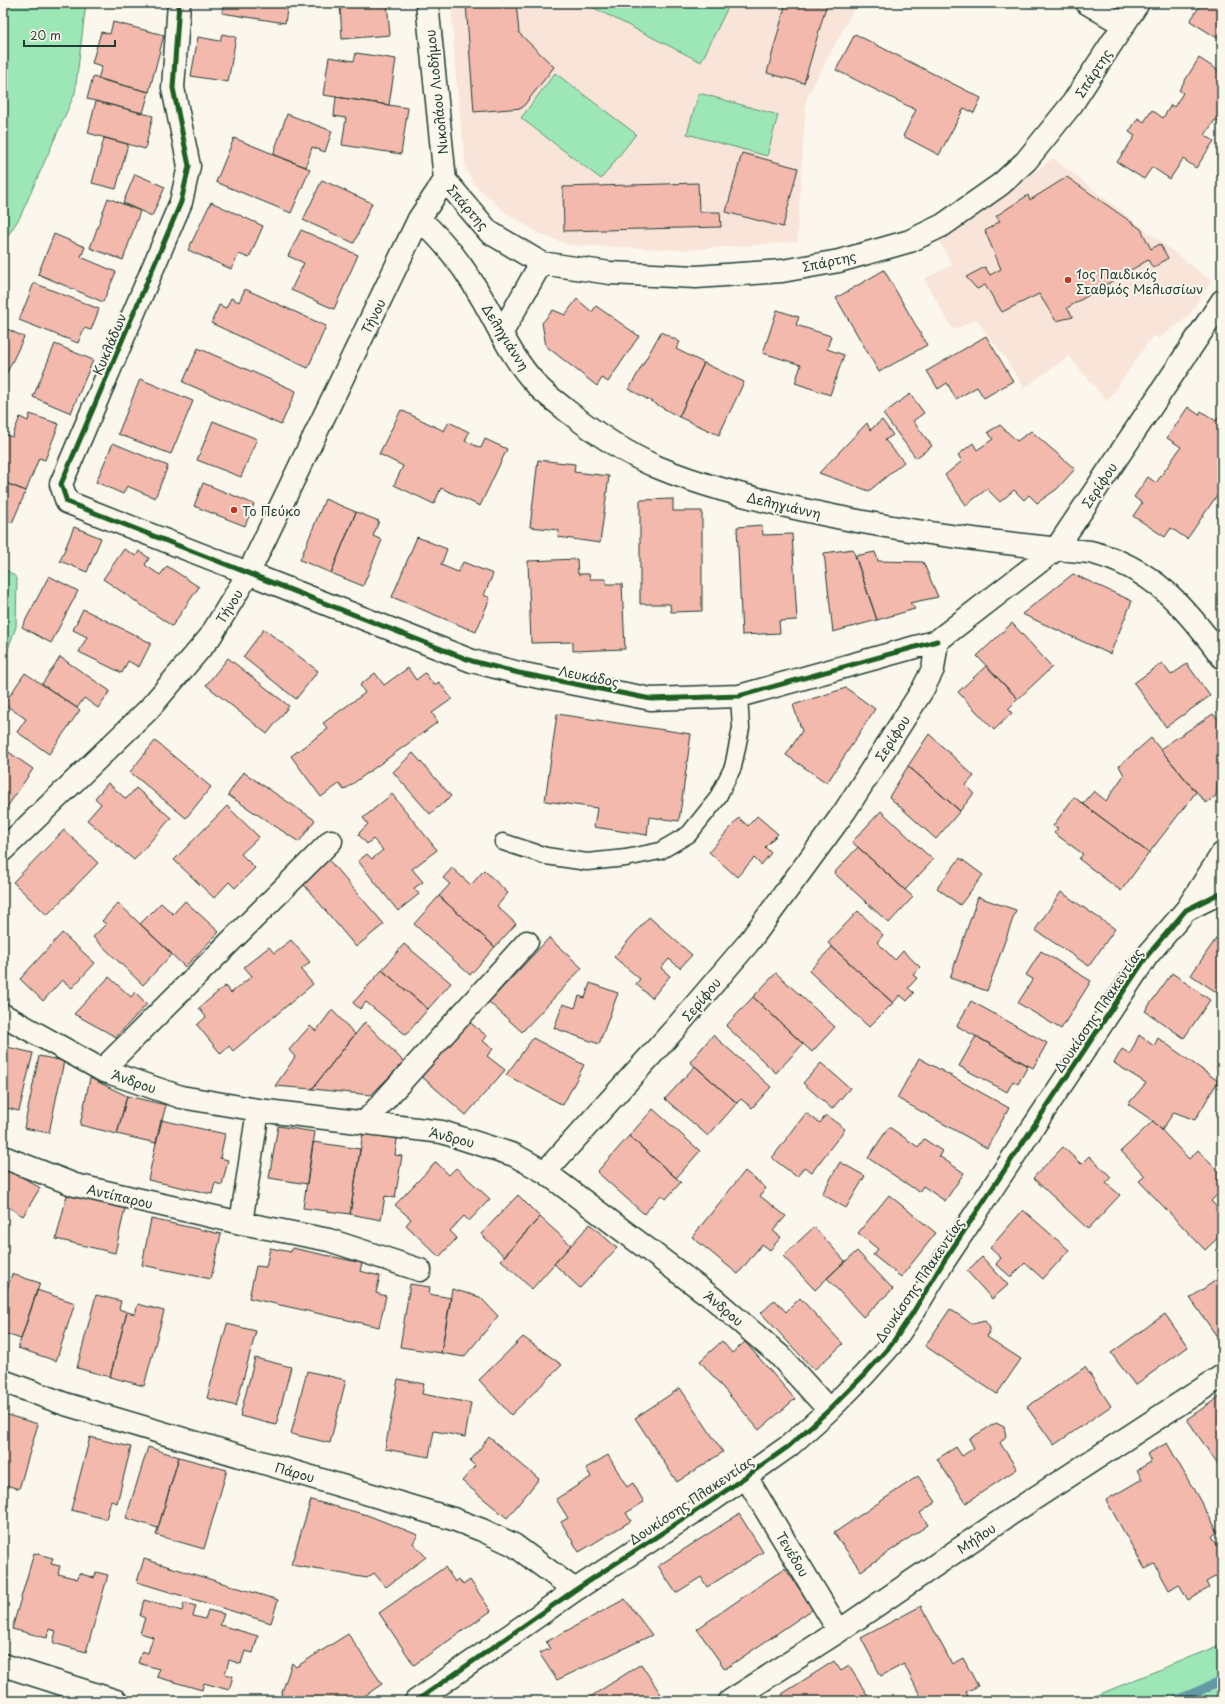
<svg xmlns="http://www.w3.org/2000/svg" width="1225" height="1704" font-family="'Playpen Sans',sans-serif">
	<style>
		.built { fill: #f9e4d9 }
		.green { fill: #9de7b6; stroke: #5e9275 }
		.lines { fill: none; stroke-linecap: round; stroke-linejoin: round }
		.stream { stroke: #6399a6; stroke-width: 9 }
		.building { fill: #f3b9ad; stroke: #1f3d34 }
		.lane-casing { stroke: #1f3d34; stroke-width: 19 }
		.street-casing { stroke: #1f3d34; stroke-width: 25 }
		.lane { stroke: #fbf7ec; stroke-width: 16 }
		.street { stroke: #fbf7ec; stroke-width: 22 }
		.cycleway-casing { stroke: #fbf7ec; stroke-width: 8 }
		.cycleway { stroke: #1b5e20; stroke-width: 5 }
		.poi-dot { fill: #c8321e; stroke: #fbf7ec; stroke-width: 1.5 }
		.labels { text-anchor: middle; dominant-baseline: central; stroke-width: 4; stroke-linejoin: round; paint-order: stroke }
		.street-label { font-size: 13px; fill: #1f3d34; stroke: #fbf7ec }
		.poi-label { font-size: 13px; fill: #1f3d34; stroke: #fbf7ec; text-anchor: start }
	</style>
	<rect width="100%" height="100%" fill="#fbf7ec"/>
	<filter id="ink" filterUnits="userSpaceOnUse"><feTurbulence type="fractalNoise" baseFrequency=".025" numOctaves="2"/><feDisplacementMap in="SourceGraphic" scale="8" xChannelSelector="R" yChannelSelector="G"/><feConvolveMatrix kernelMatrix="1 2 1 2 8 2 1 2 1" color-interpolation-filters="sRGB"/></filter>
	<g filter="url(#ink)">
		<path class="built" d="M451,3H857L806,99L797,242L684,250L569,245L538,233L505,212L474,184L466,169L456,78Z
			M1053,158L1211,281L1188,317L1158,339L1153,335L1107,402L1069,356L1024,388L1010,365L976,319L953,330L924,279L952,265L938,239L958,228L1003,197Z"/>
		<path class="green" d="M3,3H86L75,93L20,217L3,243Z
			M584,3H730L701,62Z
			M555,73L636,134L601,179L521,118Z
			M699,93L778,115L767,156L687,134Z
			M3,567L17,578L16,627L3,662Z
			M1222,1644V1701H1083Z"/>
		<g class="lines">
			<path class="stream" d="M1175,1701L1222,1681"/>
		</g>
		<path class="building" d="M223,3H288L285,23L222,13Z
			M340,3H387L390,35L342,39Z
			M466,3H516L519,33L554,67L522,108L474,112Z
			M786,3H827L804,83L767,73Z
			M1202,3H1222V41L1190,21Z
			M113,22L164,35L149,92L98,79L102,66L92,63L101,32L110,34Z
			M222,34L236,37L228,82L191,76L198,37L220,41Z
			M855,34L981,98L974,113L964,108L939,155L903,136L916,110L836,70Z
			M356,53L396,59L389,105L323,95L329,57L354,61Z
			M1199,58L1222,73V124L1215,120L1205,135L1214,141L1196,168L1183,159L1170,179L1152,167L1144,179L1117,162L1135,136L1129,132L1138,118L1144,122L1152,110L1163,118L1171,105L1174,107L1183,93L1179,90Z
			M93,77L149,92L143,113L87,99Z
			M336,97L408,108L401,154L342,145L346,118L334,116Z
			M96,101L153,116L145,149L88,133Z
			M287,114L332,131L325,152L312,147L306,167L273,155Z
			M104,138L128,144L116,189L92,183Z
			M234,138L310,169L291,213L216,182Z
			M742,153L798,168L783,227L726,212Z
			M135,174L165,187L152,216L123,203Z
			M1067,177L1141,229L1151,249L1160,244L1168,258L1153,268L1148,260L1067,308L1073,317L1056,321L1039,294L1002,312L985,285L977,289L966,277L985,267L990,275L1001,269L985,231L1000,221L996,216L1028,195L1030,200Z
			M322,180L372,203L354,243L303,220Z
			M698,183L699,212H720L721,227L564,231L563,187Z
			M108,198L140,211L123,260L90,248Z
			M211,202L263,226L249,258L239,254L231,269L188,250Z
			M301,230L358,255L334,309L291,290L304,263L288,256Z
			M54,234L85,247L81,257L116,272L103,302L38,274Z
			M884,270L927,345L879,372L836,298Z
			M34,283L99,309L91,330L84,328L78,343L19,320Z
			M245,289L326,326L308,368L211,323L219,305L226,308L231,298L239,302Z
			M577,299L592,312L596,306L639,336L608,382L602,378L597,386L546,346L542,323L553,310L565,315Z
			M777,310L799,317L796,325L831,336L827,349L844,355L830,395L795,383L801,365L763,353Z
			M3,327L24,337L3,381Z
			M661,332L680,342L676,349L704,363L679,417L629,389Z
			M986,336L1013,381L984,398L977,387L956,399L947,383L938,389L927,371Z
			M55,344L93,360L71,413L33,397Z
			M198,348L296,391L281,425L183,382Z
			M704,363L744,382L719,435L679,417Z
			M140,379L193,401L171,454L118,434Z
			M910,394L924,413L913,421L932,446L916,458L883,414Z
			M1188,407L1199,415L1201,411L1216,421L1222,413V488L1187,539L1171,528L1165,537L1133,516L1142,503L1134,497L1148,477L1156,483L1181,447L1167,438Z
			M401,410L444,431L449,422L469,432L465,441L481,448L485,439L507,449L480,506L441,488L434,504L394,485L403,466L379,454Z
			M30,414L59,424L45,460L39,458L26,491L3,482V438L4,434L12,437L20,417L28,421Z
			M882,420L893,435L885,440L904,462L869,491L819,473L867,423L870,430Z
			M213,421L257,439L241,477L197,460Z
			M1000,425L1017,441L1031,431L1075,469L1057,489L1037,503L1029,495L1024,500L1014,490L1000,502L987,489L966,505L945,475L962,461L958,455L973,443L977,450L993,439L988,432Z
			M113,443L168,466L155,498L127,486L123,494L96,482Z
			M538,460L575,464L574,472L609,476L600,543L558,537L559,530L530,527Z
			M3,482L26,491L12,523L3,519Z
			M203,483L254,504L245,526L194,506Z
			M325,499L356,512L331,573L300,560Z
			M673,499V511H702V611L671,612L670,604H640V500Z
			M356,512L379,521L373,536L382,540L363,586L331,573Z
			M762,525L763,535L792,534L797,620L779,621L780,633L742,635L737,527Z
			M74,527L101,538L87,572L60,561Z
			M417,537L447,549L441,565L458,572L463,562L493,574L484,595L490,598L476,632L392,597Z
			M124,549L136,556L139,551L149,558L145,565L160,575L167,566L199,587L172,626L103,579Z
			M853,549L877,620L833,632L824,553Z
			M875,552L878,561L923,562L938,597L910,603L915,609L877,620L855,556Z
			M577,559L578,574H589L590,579H606V584H622L625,649L573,651V642L531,643L528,561Z
			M1073,574L1132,601L1110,654L1022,614Z
			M49,576L78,591L51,643L22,627Z
			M83,609L151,643L139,667L128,661L122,673L79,652L87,637L73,630Z
			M1012,623L1052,667L1018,699L977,656Z
			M264,629L318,671L296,699L243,657Z
			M60,657L110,691L98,708L84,698L77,708L42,684Z
			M228,658L289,706L267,734L206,685Z
			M1162,663L1171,675L1187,664L1210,696L1166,727L1134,683Z
			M986,666L1018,699L1008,709L1012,713L994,730L958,692Z
			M408,668L416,680L425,673L434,685L439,682L452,699L432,713L438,722L344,790L339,784L321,797L291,756L328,729L323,723L365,693L360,685L375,673L384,685Z
			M25,673L80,710L49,754L17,732L26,719L4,704Z
			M846,688L875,709L827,783L786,755L802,731L793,705Z
			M557,714L691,734L679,821L649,817L647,835L594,827L597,808L545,801Z
			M1213,714L1222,724V726L1216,796L1206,803L1160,749Z
			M929,734L974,776L966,785L974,793L960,811L908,766Z
			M1151,738L1196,792L1149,853L1083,804L1094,791L1106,801L1124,775L1119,766Z
			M155,741L211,787L186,818L130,772Z
			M3,748L33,769L3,813Z
			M413,753L451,796L430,814L393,772Z
			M908,766L960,811L936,839L889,797Z
			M243,772L315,820L299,842L228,795Z
			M108,783L126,799L136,788L171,818L134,860L87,820L101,804L95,798Z
			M392,794L437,850L412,869L423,882L414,888L419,894L398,911L358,861L367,854L372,859L383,850L373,839L367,844L358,834L368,824L363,818Z
			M1074,797L1149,853L1121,891L1079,859L1083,854L1054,833L1058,828L1053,826Z
			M227,806L259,837L241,854L255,868L235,888L229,882L214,898L174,860Z
			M881,811L933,860L905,890L852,842Z
			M757,816L778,834L765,847L771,853L761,865L754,858L737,877L709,852L739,818L748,826Z
			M64,830L98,863L47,915L13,882Z
			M858,847L913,897L889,923L834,873Z
			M327,858L384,924L356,947L300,880Z
			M960,858L983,875L960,905L937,888Z
			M452,868L471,885L484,870L508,893L497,906L516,924L495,947L439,896L450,884L443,878Z
			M1061,892L1115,929L1089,966L1035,930Z
			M439,896L495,947L470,975L414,924Z
			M978,897L1016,910L987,991L950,978Z
			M185,901L219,932L185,967L140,924L161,903L173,914Z
			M118,903L172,954L143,985L93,937L106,924L102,921Z
			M858,911L883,935L877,942L895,960L903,951L920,967L913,975L917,978L908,988L914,993L907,1001L900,995L893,1003L828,943Z
			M649,917L692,955L680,968L669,959L661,968L670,976L652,998L636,984L640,979L614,957Z
			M1222,930V996L1191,975Z
			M62,933L95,963L72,988L62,980L43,1001L20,979Z
			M549,938L582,968L522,1032L489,1002Z
			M291,940L310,962L301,970L313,984L233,1051L229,1046L221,1054L197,1025L206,1017L199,1008L225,986L231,993L252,976L244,967L269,947L274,953Z
			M404,944L451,983L428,1009L382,970Z
			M832,947L893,1003L869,1027L809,971Z
			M1041,951L1091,981L1061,1029L1018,1003L1033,979L1026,975Z
			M382,970L428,1009L406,1035L366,1002L360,1009L353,1003Z
			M776,973L835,1027L812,1052L753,997Z
			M1172,973L1210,1000L1184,1038L1145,1011Z
			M109,977L131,997L135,992L147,1004L116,1037L74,1014Z
			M590,983L618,993L599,1044L554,1028L563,1004L575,1008L579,996L585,998Z
			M753,997L803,1044L776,1073L726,1026Z
			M971,1001L1047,1043L1033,1068L957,1026Z
			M332,1010L355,1034L312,1089L275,1086L295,1057L289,1050L310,1026L316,1031Z
			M468,1021L487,1036L483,1041L493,1049L487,1056L505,1070L466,1115L421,1076Z
			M365,1022L404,1062L371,1095L312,1089Z
			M713,1035L771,1087L752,1108L741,1099L737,1103L690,1062Z
			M1139,1035L1154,1046L1158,1038L1218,1081L1195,1120L1174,1112L1162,1130L1153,1121L1128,1104L1146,1083L1114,1063L1122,1049L1130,1054Z
			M976,1036L1028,1066L1018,1084L1013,1081L1007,1092L959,1066Z
			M533,1038L584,1065L563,1105L506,1075Z
			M3,1046L33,1053L19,1111L3,1107Z
			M39,1056L64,1061L49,1133L24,1128Z
			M919,1058L1009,1108L987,1148L897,1098Z
			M821,1063L850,1088L832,1109L803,1083Z
			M695,1066L737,1103L708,1136L665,1099Z
			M90,1078L127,1096L117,1134L80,1125Z
			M127,1096L166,1105L156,1143L117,1134Z
			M653,1109L700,1151L676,1178L629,1136Z
			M806,1113L820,1123L826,1115L845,1129L812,1172L804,1167L797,1177L772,1158Z
			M161,1120L225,1134L220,1158L228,1160L222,1185L215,1183L212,1194L148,1180Z
			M1153,1121L1189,1159L1198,1150L1222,1176V1190L1211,1201L1222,1212V1234L1205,1250L1139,1181L1145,1176L1121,1151Z
			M278,1126L315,1132L307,1184L269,1178Z
			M889,1127L918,1147L924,1139L942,1151L939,1156L964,1173L945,1201L923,1186L919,1192L868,1158Z
			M363,1133L397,1139L395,1155L402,1156L395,1198L385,1196L381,1220L350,1214Z
			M629,1136L681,1182L666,1199L661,1195L644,1214L597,1172Z
			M313,1142L360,1149L350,1214L303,1208Z
			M1063,1147L1081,1164L1089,1156L1111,1177L1106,1183L1120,1195L1088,1229L1033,1178Z
			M436,1162L449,1175L456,1168L490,1199L469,1221L464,1216L450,1231L457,1238L439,1257L406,1225L411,1219L395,1205Z
			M840,1162L865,1176L846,1208L822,1194Z
			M3,1165L40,1188L23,1216L3,1204Z
			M745,1171L766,1188L760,1196L786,1216L773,1231L781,1237L770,1250L762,1244L738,1274L692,1237Z
			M67,1195L125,1208L115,1253L56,1239Z
			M518,1195L540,1217L504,1256L481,1234Z
			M889,1195L936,1233L901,1277L873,1255L878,1249L858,1233Z
			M1023,1210L1069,1250L1043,1279L1025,1263L1011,1277L996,1264L1001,1258L990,1248Z
			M540,1217L571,1245L532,1289L501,1260Z
			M151,1219L221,1234L211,1279L142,1265Z
			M590,1224L617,1248L580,1288L554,1264Z
			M814,1227L845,1261L815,1290L783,1256Z
			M270,1248L291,1252L292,1248L362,1263L360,1271L380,1276L376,1293L386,1296L379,1327L249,1298L256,1266L266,1267Z
			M857,1251L893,1289L863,1317L827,1278Z
			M982,1257L1008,1285L992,1299L967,1271Z
			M12,1274L40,1283L21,1339L3,1333V1302Z
			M1222,1276V1335L1218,1338L1190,1298Z
			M410,1284L430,1287L429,1294L451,1298L441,1353L400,1347Z
			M452,1289L480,1297L498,1316L464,1357L441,1353Z
			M37,1290L75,1303L56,1361L18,1348Z
			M96,1295L121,1301L119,1309L127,1312L110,1377L77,1368Z
			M800,1298L843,1344L814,1370L761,1313L775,1300L786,1312Z
			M138,1304L164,1311L144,1386L110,1377L127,1312L135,1314Z
			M950,1309L972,1324L985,1321L990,1328L987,1337L1021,1359L997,1394L925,1346Z
			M1165,1314L1188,1347L1135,1385L1111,1353Z
			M227,1324L256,1331L236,1406L207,1398Z
			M523,1337L562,1365L511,1415L479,1380Z
			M722,1341L732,1353L745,1342L795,1399L759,1430L700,1361Z
			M255,1358L291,1367L276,1425L240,1416Z
			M1085,1367L1111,1406L1054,1445L1027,1407Z
			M307,1371L346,1380L330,1443L291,1434Z
			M398,1379L424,1384L422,1394L471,1403L465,1437L434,1431L429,1457L385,1449Z
			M680,1388L723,1452L677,1482L635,1418Z
			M1222,1395V1471L1187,1419Z
			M4,1414L38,1424L19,1489L3,1484Z
			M996,1423L1004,1427L1006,1436L1000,1443L1017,1469L966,1503L937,1459L956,1447L962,1456L974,1448L969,1439Z
			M90,1437L131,1447L117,1503L111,1501L106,1519L71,1510Z
			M489,1437L539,1479L507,1518L462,1481L475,1466L470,1461Z
			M1167,1443L1218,1532L1212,1536L1222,1554V1573L1206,1582L1209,1588L1188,1600L1179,1584L1169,1590L1155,1564L1145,1569L1106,1500L1142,1479L1137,1470L1151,1462L1147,1454Z
			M148,1447L179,1457L158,1528L126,1518Z
			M608,1455L627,1487L633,1483L644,1502L626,1513L631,1521L579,1552L561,1522L568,1518L556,1499L591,1477L586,1468Z
			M179,1457L227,1470L204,1549L156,1535Z
			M918,1476L936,1502L920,1513L928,1525L861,1571L834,1533Z
			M311,1500L367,1515L418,1535L413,1543L426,1557L386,1587L374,1573L367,1578L291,1565Z
			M739,1514L763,1552L707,1587L701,1577L676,1593L658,1566Z
			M34,1553L53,1558L51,1564L60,1566L58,1574L78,1579L79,1573L94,1578L96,1572L108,1575L86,1652L53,1643L56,1631L49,1629L47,1638L12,1629Z
			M144,1559L278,1600L271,1623L137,1582Z
			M445,1567L455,1582L459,1579L463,1585L470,1580L491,1611L414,1665L379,1613Z
			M785,1568L813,1609L725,1669L697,1629Z
			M625,1599L652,1635L557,1680L539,1653L550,1649L546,1642Z
			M144,1600L182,1611L184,1603L196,1606L193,1616L205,1619L208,1610L224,1614L220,1625L258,1636L253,1653L245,1651L241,1664L229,1660L225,1674L233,1676L229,1690L204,1683L202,1690L157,1677L159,1669L138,1663L142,1651L148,1653L153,1637L140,1633L145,1618L140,1616Z
			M921,1606L952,1664L963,1658L978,1686L966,1692L971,1701H923L904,1664L881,1676L861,1638Z
			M348,1634L382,1684L357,1701H279L292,1663L296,1667Z
			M834,1661L841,1671L849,1666L871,1701H786L782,1694Z
			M641,1664L664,1699L660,1701H584Z
			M3,1695L33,1701H3Z"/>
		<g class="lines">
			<defs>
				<path id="lane" d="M503,842L546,856L587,862L626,858L660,851L689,834L717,799L733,767L741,728L739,696"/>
				<path id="street" d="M179,3L173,88L189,166L181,202L61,484L67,502L472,661L519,673L651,699L739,696L937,641
					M427,3L445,180
					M1087,3L1124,25
					M445,180L489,232L541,263L610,273L696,277L782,271L839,261L910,241L943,225L1001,184L1026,161L1072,104L1138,3
					M419,219C445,241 466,270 483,300C499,328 513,360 536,384C544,394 556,401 566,410C594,432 625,453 657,467C700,485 745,496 791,507C889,530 989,542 1090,552C1152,567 1186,608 1222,657
					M501,334L541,263
					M3,850L148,710L210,637L248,574L419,219L445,180
					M1187,909L1222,854
					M3,1015L102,1070L181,1097L258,1110L442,1132L514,1155L545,1172L714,1299L779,1355L829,1410
					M102,1070L331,841
					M364,1123L527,942
					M3,1157L75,1185L241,1223L329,1240L420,1270
					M545,1172L673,1031L749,942L845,811L923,689L933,669L937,641L1056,549L1222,301
					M241,1223L258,1110
					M3,1381L65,1404L453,1519L482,1530L514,1545L575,1590
					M746,1477L839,1631
					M3,1665L116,1701
					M416,1701L575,1590L714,1499L789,1446L829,1410L864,1375L891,1345L912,1314L944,1261L1147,956L1186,910L1222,892
					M730,1701L839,1631L1009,1515L1222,1376"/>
			</defs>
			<use href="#lane" class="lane-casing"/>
			<use href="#street" class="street-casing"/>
			<use href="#lane" class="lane"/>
			<use href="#street" class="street"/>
			<defs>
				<path id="cycleway" d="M179,3L173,88L189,166L181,202L61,484L67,502L472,661L519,673L651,699L739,696L937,641
					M416,1701L575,1590L714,1499L789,1446L829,1410L864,1375L891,1345L912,1314L944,1261L1147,956L1186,910L1222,892"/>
			</defs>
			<use href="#cycleway" class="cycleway-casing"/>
			<use href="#cycleway" class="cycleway"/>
		</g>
	</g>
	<g class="poi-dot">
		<circle cx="1068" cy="280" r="4"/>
		<circle cx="234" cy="510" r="4"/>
	</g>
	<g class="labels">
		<g class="street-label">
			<text transform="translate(1093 73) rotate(-57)">Σπάρτης</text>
			<text transform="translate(436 92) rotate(-96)">Νικολάου Λιοδήμου</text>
			<text transform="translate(468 207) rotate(49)">Σπάρτης</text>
			<text transform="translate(829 261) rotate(-12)">Σπάρτης</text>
			<text transform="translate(373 316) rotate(-64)">Τήνου</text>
			<text transform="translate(506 337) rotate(58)">Δεληγιάννη</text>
			<text transform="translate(109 344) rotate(-67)">Κυκλάδων</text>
			<text transform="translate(1099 485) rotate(-56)">Σερίφου</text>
			<text transform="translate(784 505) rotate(13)">Δεληγιάννη</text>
			<text transform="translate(229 606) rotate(-58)">Τήνου</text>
			<text transform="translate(589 676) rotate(11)">Λευκάδος</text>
			<text transform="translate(892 738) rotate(-57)">Σερίφου</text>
			<text transform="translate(701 999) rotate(-50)">Σερίφου</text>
			<text transform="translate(1098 1010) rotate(-56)">Δουκίσσης Πλακεντίας</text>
			<text transform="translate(134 1081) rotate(19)">Άνδρου</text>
			<text transform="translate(452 1137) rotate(14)">Άνδρου</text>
			<text transform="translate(120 1196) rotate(13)">Αντίπαρου</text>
			<text transform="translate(919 1280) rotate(-56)">Δουκίσσης Πλακεντίας</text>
			<text transform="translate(724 1308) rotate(40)">Άνδρου</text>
			<text transform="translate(295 1472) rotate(16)">Πάρου</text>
			<text transform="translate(691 1500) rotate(-34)">Δουκίσσης Πλακεντίας</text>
			<text transform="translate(976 1538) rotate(-34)">Μήλου</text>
			<text transform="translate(793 1554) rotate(59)">Τενέδου</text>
		</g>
		<g class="poi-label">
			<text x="1076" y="273">1ος Παιδικός<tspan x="1076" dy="15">Σταθμός Μελισσίων</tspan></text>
			<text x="242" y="510">Το Πεύκο</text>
		</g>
	</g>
	<rect width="1225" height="1704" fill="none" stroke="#fbf7ec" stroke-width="16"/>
	<rect x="8" y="8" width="1209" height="1688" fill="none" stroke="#1f3d34" stroke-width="1.5" filter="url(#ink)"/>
	<path d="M24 40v6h91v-6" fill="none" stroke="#1f3d34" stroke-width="2"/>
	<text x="30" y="40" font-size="12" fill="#1f3d34" stroke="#fbf7ec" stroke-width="3" paint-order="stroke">20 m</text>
</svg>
